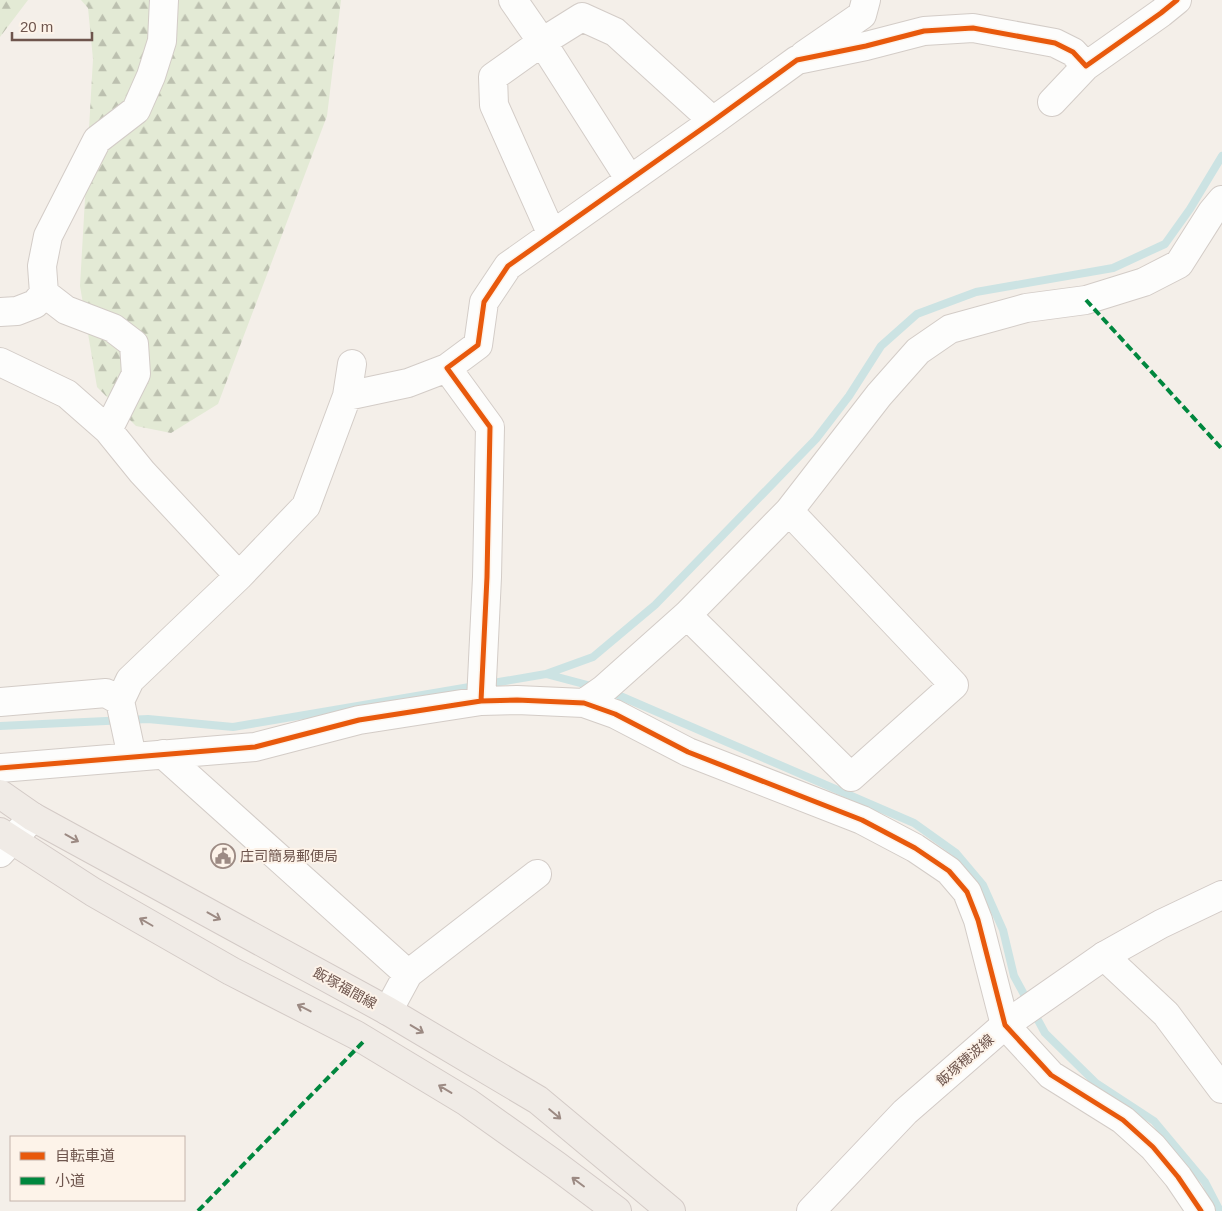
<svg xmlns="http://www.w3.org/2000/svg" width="1222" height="1211" font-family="Arial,'Noto Sans JP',sans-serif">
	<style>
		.forest { fill: url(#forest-firs) }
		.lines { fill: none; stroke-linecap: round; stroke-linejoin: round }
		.stream { stroke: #cce3e3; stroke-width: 8 }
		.minor-casing { stroke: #d3ccc7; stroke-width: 30 }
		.secondary-casing { stroke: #d2cac6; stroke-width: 30 }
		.primary-casing { stroke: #d3cac6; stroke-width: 30 }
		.minor { stroke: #fdfdfc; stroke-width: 28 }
		.secondary { stroke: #fdfdfc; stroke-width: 28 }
		.primary { stroke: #f0ebe6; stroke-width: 28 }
		.quiet { stroke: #00873e; stroke-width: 4; stroke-dasharray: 8 4; stroke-linecap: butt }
		.cycleway-casing { stroke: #fdf3e9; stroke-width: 8 }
		.cycleway { stroke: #e8590c; stroke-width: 5 }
		.oneway { stroke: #9c8a83 }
		.labels { text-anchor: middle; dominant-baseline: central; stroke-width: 4; stroke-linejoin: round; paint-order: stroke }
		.poi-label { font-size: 14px; fill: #6e554d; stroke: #fdf3e9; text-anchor: start }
		.street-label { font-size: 14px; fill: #6e554d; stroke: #fdf3e9 }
	</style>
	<defs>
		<pattern id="forest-firs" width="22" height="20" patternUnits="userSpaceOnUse" patternTransform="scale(1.25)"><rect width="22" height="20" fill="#e3ead5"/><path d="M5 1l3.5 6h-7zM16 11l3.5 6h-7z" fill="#bcc0af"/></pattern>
	</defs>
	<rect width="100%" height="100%" fill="#f4efe9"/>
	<path class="forest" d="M0,0H28L0,37Z
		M81,0H341L327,116L218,404L171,433L136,426L97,387L80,286L93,59L88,8Z"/>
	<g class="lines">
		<path class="stream" d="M546,674L595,687
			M611,692L914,823L956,853L983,885L1003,930L1014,976L1045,1033L1096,1083L1154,1121L1205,1182L1220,1211
			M0,726L148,719L233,727L546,674L593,657L655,605L816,439L849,396L881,346L917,314L976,292L1113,268L1165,244L1190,209L1222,156"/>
		<defs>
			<path id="minor" d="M164,0L162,41L151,76L136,110L97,140L48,236L42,266L44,293L66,310L113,328L134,344L136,374L108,430L142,472L239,576
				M513,0L542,42L630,180
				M804,55L862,15L866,0
				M1052,102L1086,66
				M552,235L494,105L493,77L542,42L582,17L615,32L713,121
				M0,312L17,311L35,304L44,293
				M0,362L67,394L108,430
				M347,396L352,364
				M687,615L851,777L954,685L789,511
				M481,701L487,577L490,427L447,368L478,345L484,302L508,266L713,121L797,60L866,46L924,31L973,28L1055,43L1073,52L1086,66L1161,13L1177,0
				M0,702L106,693L120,701
				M584,703L604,689L687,615L789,511L879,395L918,351L950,329L1026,308L1086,300L1144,282L1179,264L1212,212L1222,200
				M163,754L408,974
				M132,757L120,701L130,680L239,576L306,506L347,396L408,383L447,368
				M0,768L255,747L359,720L481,701L517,700L584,703L615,714L688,752L862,820L915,848L949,871L967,892L978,920L1005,1025L1051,1075L1123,1120L1153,1147L1178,1177L1201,1211
				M0,853L33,817
				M1104,956L1166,1014L1222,1089
				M388,1011L408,974L537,874"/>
			<path id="secondary" d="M811,1211L905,1112L1005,1025L1104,956L1161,924L1222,895"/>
			<path id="primary" d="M0,794L33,817L388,1011L538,1100L671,1211
				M0,832L93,892L231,971L356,1035L467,1102L557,1166L617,1211"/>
		</defs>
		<use href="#minor" class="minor-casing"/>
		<use href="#secondary" class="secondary-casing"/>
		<use href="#primary" class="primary-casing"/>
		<use href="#minor" class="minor"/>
		<use href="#secondary" class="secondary"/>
		<use href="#primary" class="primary"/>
		<path class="quiet" d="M1086,300L1222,449
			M198,1211L365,1040"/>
		<defs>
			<path id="cycleway" d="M481,701L487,577L490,427L447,368L478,345L484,302L508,266L713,121L797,60L866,46L924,31L973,28L1055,43L1073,52L1086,66L1161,13L1177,0
				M0,768L255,747L359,720L481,701L517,700L584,703L615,714L688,752L862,820L915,848L949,871L967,892L978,920L1005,1025L1051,1075L1123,1120L1153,1147L1178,1177L1201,1211"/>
		</defs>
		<use href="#cycleway" class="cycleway-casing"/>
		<use href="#cycleway" class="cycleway"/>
	</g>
	<defs><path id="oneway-shaft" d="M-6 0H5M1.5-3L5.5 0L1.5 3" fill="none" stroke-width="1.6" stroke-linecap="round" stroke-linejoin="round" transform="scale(1.25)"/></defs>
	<g class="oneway">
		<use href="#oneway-shaft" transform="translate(72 838) rotate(29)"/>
		<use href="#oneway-shaft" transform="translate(214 916) rotate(29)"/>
		<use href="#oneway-shaft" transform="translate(146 922) rotate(-150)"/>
		<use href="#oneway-shaft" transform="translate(304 1008) rotate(-153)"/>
		<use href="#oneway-shaft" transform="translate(417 1029) rotate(31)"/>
		<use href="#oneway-shaft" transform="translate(445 1089) rotate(-149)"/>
		<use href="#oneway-shaft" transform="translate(555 1114) rotate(40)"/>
		<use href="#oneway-shaft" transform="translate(578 1182) rotate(-143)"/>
	</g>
	<defs>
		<symbol id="civic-ring" viewBox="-11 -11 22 22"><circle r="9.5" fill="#fdf3e9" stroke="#9d8b84" stroke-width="1.5"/><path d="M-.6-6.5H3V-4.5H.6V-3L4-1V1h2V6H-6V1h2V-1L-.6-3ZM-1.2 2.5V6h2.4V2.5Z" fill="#9d8b84"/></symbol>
	</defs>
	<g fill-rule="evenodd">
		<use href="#civic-ring" x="209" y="842" width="28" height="28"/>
	</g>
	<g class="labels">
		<g class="poi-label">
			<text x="240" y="856">庄司簡易郵便局</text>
		</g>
		<g class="street-label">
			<text transform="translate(345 988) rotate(29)">飯塚福間線</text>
			<text transform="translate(965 1060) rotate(-41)">飯塚穂波線</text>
		</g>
	</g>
	<rect x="10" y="1136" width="175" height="65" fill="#fdf3e9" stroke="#c4b4ab"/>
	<rect x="20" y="1152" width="25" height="8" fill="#e8590c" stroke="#c4b4ab"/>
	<text x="55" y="1161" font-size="15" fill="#6e554d">自転車道</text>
	<rect x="20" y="1177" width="25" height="8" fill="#00873e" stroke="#c4b4ab"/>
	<text x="55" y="1186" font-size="15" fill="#6e554d">小道</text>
	<path d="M12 32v8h80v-8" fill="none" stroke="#6e554d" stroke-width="2.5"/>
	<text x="20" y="32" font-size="15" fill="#6e554d" stroke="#fdf3e9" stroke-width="4" paint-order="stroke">20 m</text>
</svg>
